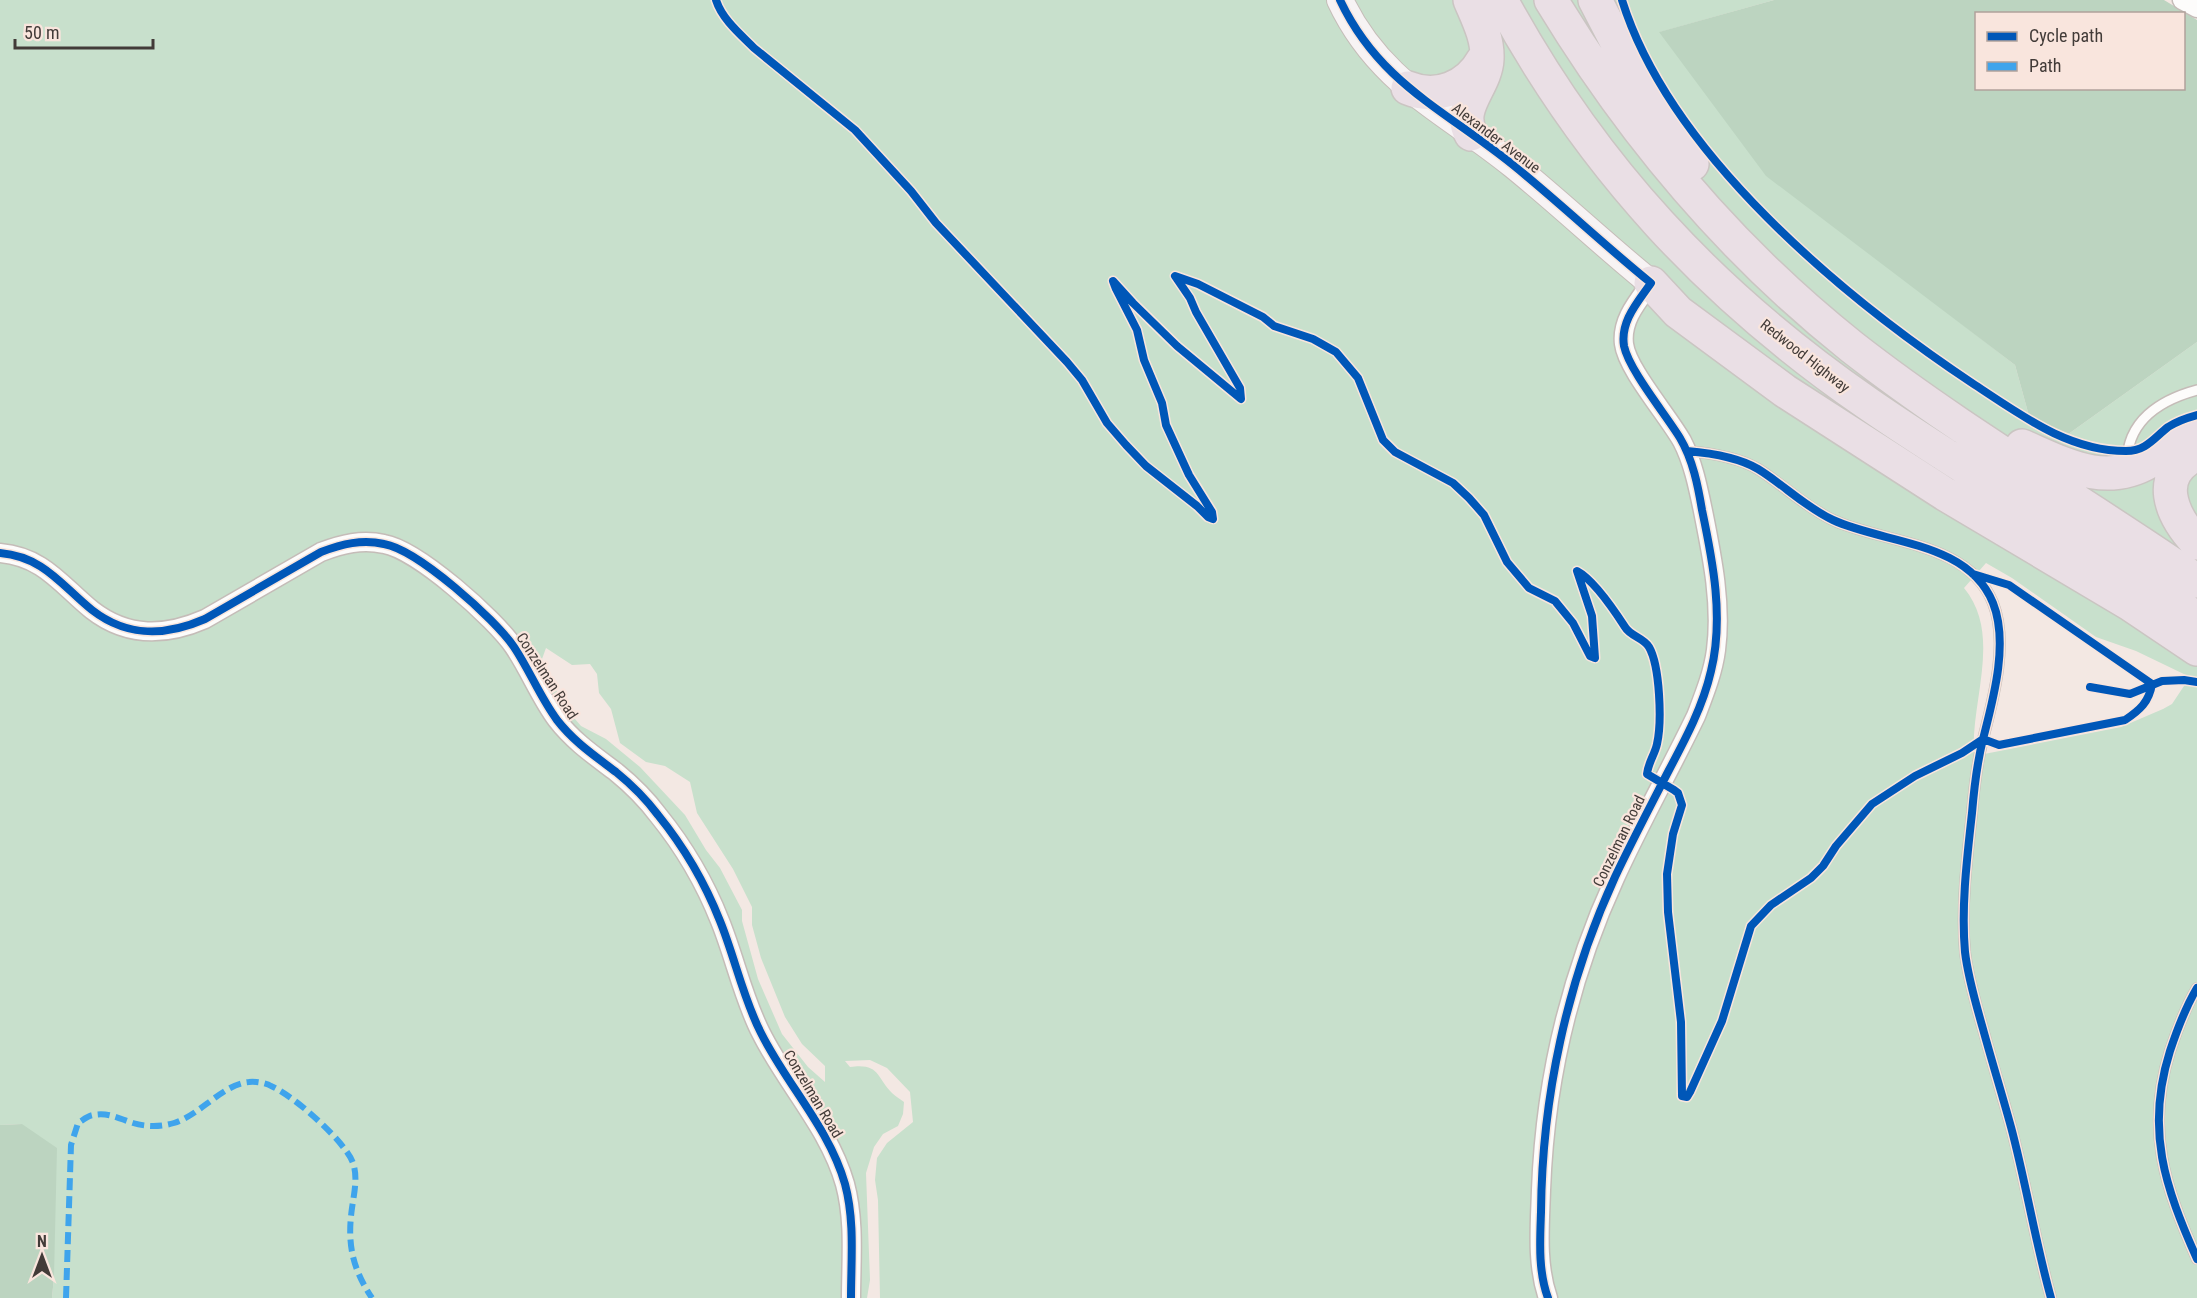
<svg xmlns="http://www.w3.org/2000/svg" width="2197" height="1298" font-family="'Roboto Condensed',sans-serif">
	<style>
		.green { fill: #c8e0cc; fill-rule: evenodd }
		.forest { fill: #bcd4c0; fill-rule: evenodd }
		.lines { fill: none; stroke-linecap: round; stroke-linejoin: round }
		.lane-casing { stroke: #c5bcb8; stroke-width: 12 }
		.street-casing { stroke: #c5bcb8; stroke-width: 21 }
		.secondary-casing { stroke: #c5bcb8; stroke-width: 28 }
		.highway-casing { stroke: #cac5c2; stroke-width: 36 }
		.lane { stroke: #fdfcfb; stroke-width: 9 }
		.street { stroke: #fdfcfb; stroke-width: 18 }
		.secondary { stroke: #f7f3f4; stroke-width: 26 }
		.highway { stroke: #eadfe5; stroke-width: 33 }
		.quiet { stroke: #3fa4ec; stroke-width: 6; stroke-dasharray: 12 6; stroke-linecap: butt }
		.cycleway-casing { stroke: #f9e5dd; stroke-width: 11 }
		.cycleway { stroke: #0057b8; stroke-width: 8 }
		.labels { text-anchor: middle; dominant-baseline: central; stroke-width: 4.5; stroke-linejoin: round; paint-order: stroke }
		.street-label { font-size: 15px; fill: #423b38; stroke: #f9e5dd }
	</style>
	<rect width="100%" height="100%" fill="#f3e8e3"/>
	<path class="green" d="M0,0H1774L1660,32L1892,270L2015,365L2029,416L2067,435L2197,342V1298H880L878,1200L875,1180L877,1158L887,1143L913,1122L910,1092L887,1068L870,1060L845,1061L850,1067C880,1063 876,1077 892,1093C895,1096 900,1099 904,1102L903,1114L898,1126L883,1134L874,1147L866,1173L870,1280L867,1298H52L54,1276L22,1124L0,1125ZM1986,563L2012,578L2096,637L2136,651L2190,677L2172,704L2163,709L2121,727L1974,756C1970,701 2003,635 1964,588ZM546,648L572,665L590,664L597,674L599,693L611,709L620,743L646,762L665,766L690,782L697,813L733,869L752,907V925L761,958L785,1017L802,1044L825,1066V1082L808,1067L782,1034L758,979L742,921V910L720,868L706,850L685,815L640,767L606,739L581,726L563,705L542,659Z"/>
	<path class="forest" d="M1774,0H2164L2197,20V342L2067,435L2029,416L2015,365L1766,176L1659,32ZM1976,14H2184V88H1976Z
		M22,1124L57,1148L54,1276L52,1298H0V1125Z"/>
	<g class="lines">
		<defs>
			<path id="lane" d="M1687,451C1710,453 1738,457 1758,469C1784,485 1805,507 1833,520C1885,544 1968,541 1993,603C2009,643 1993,700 1983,739C1977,763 1974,789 1972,813C1967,858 1961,907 1965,952C1968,978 1976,1004 1983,1029C1992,1062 2002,1094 2011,1127C2026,1183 2035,1241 2051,1298
				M2127,463C2127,421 2160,400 2197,390
				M2197,988C2185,1008 2177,1030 2170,1051C2145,1130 2165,1187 2197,1259"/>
			<path id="street" d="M2182,0L2197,8
				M0,553C44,557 61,585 92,610C128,638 166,636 205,619L321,552C342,544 362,539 384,544C418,550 495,619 514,647C530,671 540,697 557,720C574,742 595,756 616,772C632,785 646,799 658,815C684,847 705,883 720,921C735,958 743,998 761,1033C787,1085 829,1128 845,1184C855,1221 851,1261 851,1298
				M1548,1298C1536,1264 1540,1225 1541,1190C1545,1082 1570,976 1615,878C1640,823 1670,770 1696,716C1704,695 1713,673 1716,650C1722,604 1712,556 1703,511C1698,487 1693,462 1682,441C1668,416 1627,369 1624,344C1621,320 1638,301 1651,283"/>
			<path id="secondary" d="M1340,0C1379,83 1445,110 1513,165C1560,203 1604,245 1651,283"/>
			<path id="highway" d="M1470,0C1478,19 1488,38 1487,59C1486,86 1456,108 1471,134
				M1501,0C1592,168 1711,295 1867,403C1975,478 2091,542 2197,619
				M1551,0C1631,132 1731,251 1852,347C1962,433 2083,502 2197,581
				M1595,0L1638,83L1692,164
				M1408,88C1437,100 1468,87 1483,60
				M1651,283L1678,312L1785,391L1945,494L2130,604L2197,649
				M2022,446C2064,464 2105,488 2150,461C2166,451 2179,438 2197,432
				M2197,454C2153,475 2171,515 2197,543"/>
		</defs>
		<use href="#lane" class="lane-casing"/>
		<use href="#street" class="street-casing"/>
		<use href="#secondary" class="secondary-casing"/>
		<use href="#highway" class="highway-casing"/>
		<use href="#lane" class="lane"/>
		<use href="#street" class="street"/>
		<use href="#secondary" class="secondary"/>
		<use href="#highway" class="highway"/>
		<path class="quiet" d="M66,1298L71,1145L78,1123C83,1120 89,1115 94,1115C108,1112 120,1119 133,1123C146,1127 161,1127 174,1123C200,1115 223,1084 249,1082C255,1081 266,1083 271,1086C293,1095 345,1141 353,1163C358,1177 354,1194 352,1208C347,1243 352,1268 372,1298"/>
		<defs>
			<path id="cycleway" d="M716,0C722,19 740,34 754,48L855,130L911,191L936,223L1067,362L1082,380L1107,423L1126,445L1146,466L1197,506L1208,517L1213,519L1212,512L1189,475L1166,425L1162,403L1144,360L1137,330L1116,289L1113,281L1133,303L1177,346L1241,399L1240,388L1196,312L1190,298L1175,276L1198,284L1263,317L1274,326L1313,339L1336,352L1358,378L1383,440L1395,452L1453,483L1469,498L1484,515L1507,562L1529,588L1555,601L1573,623L1590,656L1595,658L1592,616L1577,571C1594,580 1614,610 1625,627C1630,636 1644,638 1649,647C1660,666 1662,722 1657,744C1655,754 1648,763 1647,774L1674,790L1678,793L1682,805L1673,834L1667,874L1668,912L1681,1022L1682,1096L1687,1097L1690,1092L1722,1021L1751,926L1771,905L1811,878L1823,866L1836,846L1872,804L1915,776L1962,753L1983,739
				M1340,0C1379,83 1445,110 1513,165C1560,203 1604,245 1651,283C1638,302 1620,321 1624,346C1629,370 1666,415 1680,438C1693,460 1698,486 1702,510C1713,562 1724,618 1711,671C1703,706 1686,738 1669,770C1651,805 1632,841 1615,877C1567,981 1542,1097 1541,1212C1540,1241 1538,1271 1548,1298
				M1622,0C1670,154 1844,298 1975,385C2021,415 2068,451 2126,451C2146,451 2154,438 2168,427C2177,421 2186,418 2197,415
				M1687,451C1710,453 1738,457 1758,469C1784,485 1805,507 1833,520C1885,544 1968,541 1993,603C2009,643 1993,700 1983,739C1977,763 1974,789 1972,813C1967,858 1961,907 1965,952C1968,978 1976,1004 1983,1029C1992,1062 2002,1094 2011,1127C2026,1183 2035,1241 2051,1298
				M0,553C44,557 61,585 92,610C128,638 166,636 205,619L321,552C342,544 362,539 384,544C418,550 495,619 514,647C530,671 540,697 557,720C574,742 595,756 616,772C632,785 646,799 658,815C684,847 705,883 720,921C735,958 743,998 761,1033C787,1085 829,1128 845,1184C855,1221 851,1261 851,1298
				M1973,574L2009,585L2152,684
				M2090,687L2130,694L2162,681L2184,680L2197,682
				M1983,739L1999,745L2125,720C2140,710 2149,702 2152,684
				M2197,988C2185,1008 2177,1030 2170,1051C2145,1130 2165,1187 2197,1259"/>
		</defs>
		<use href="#cycleway" class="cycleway-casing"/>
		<use href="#cycleway" class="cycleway"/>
	</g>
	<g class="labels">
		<g class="street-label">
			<text transform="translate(1496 138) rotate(37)">Alexander Avenue</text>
			<text transform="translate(1805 356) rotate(38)">Redwood Highway</text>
			<text transform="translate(547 676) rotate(57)">Conzelman Road</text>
			<text transform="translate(1619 841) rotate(-64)">Conzelman Road</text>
			<text transform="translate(813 1094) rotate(59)">Conzelman Road</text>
		</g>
	</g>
	<rect x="1975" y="12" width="210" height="78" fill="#f9e5dd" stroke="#b0a19b" stroke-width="1.5"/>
	<rect x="1987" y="32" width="30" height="9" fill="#0057b8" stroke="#b0a19b" stroke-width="1.5"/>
	<text x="2029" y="42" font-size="18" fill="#423b38">Cycle path</text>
	<rect x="1987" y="62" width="30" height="9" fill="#3fa4ec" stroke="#b0a19b" stroke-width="1.5"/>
	<text x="2029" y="72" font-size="18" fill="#423b38">Path</text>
	<g transform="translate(42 1256)" stroke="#f9e5dd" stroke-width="4.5" paint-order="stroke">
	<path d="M0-4.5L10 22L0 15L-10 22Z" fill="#423b38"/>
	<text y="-9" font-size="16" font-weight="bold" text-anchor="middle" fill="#423b38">N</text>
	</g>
	<path d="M15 39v9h138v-9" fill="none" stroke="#423b38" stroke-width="3"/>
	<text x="24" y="39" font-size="18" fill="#423b38" stroke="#f9e5dd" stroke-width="4.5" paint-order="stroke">50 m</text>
</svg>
